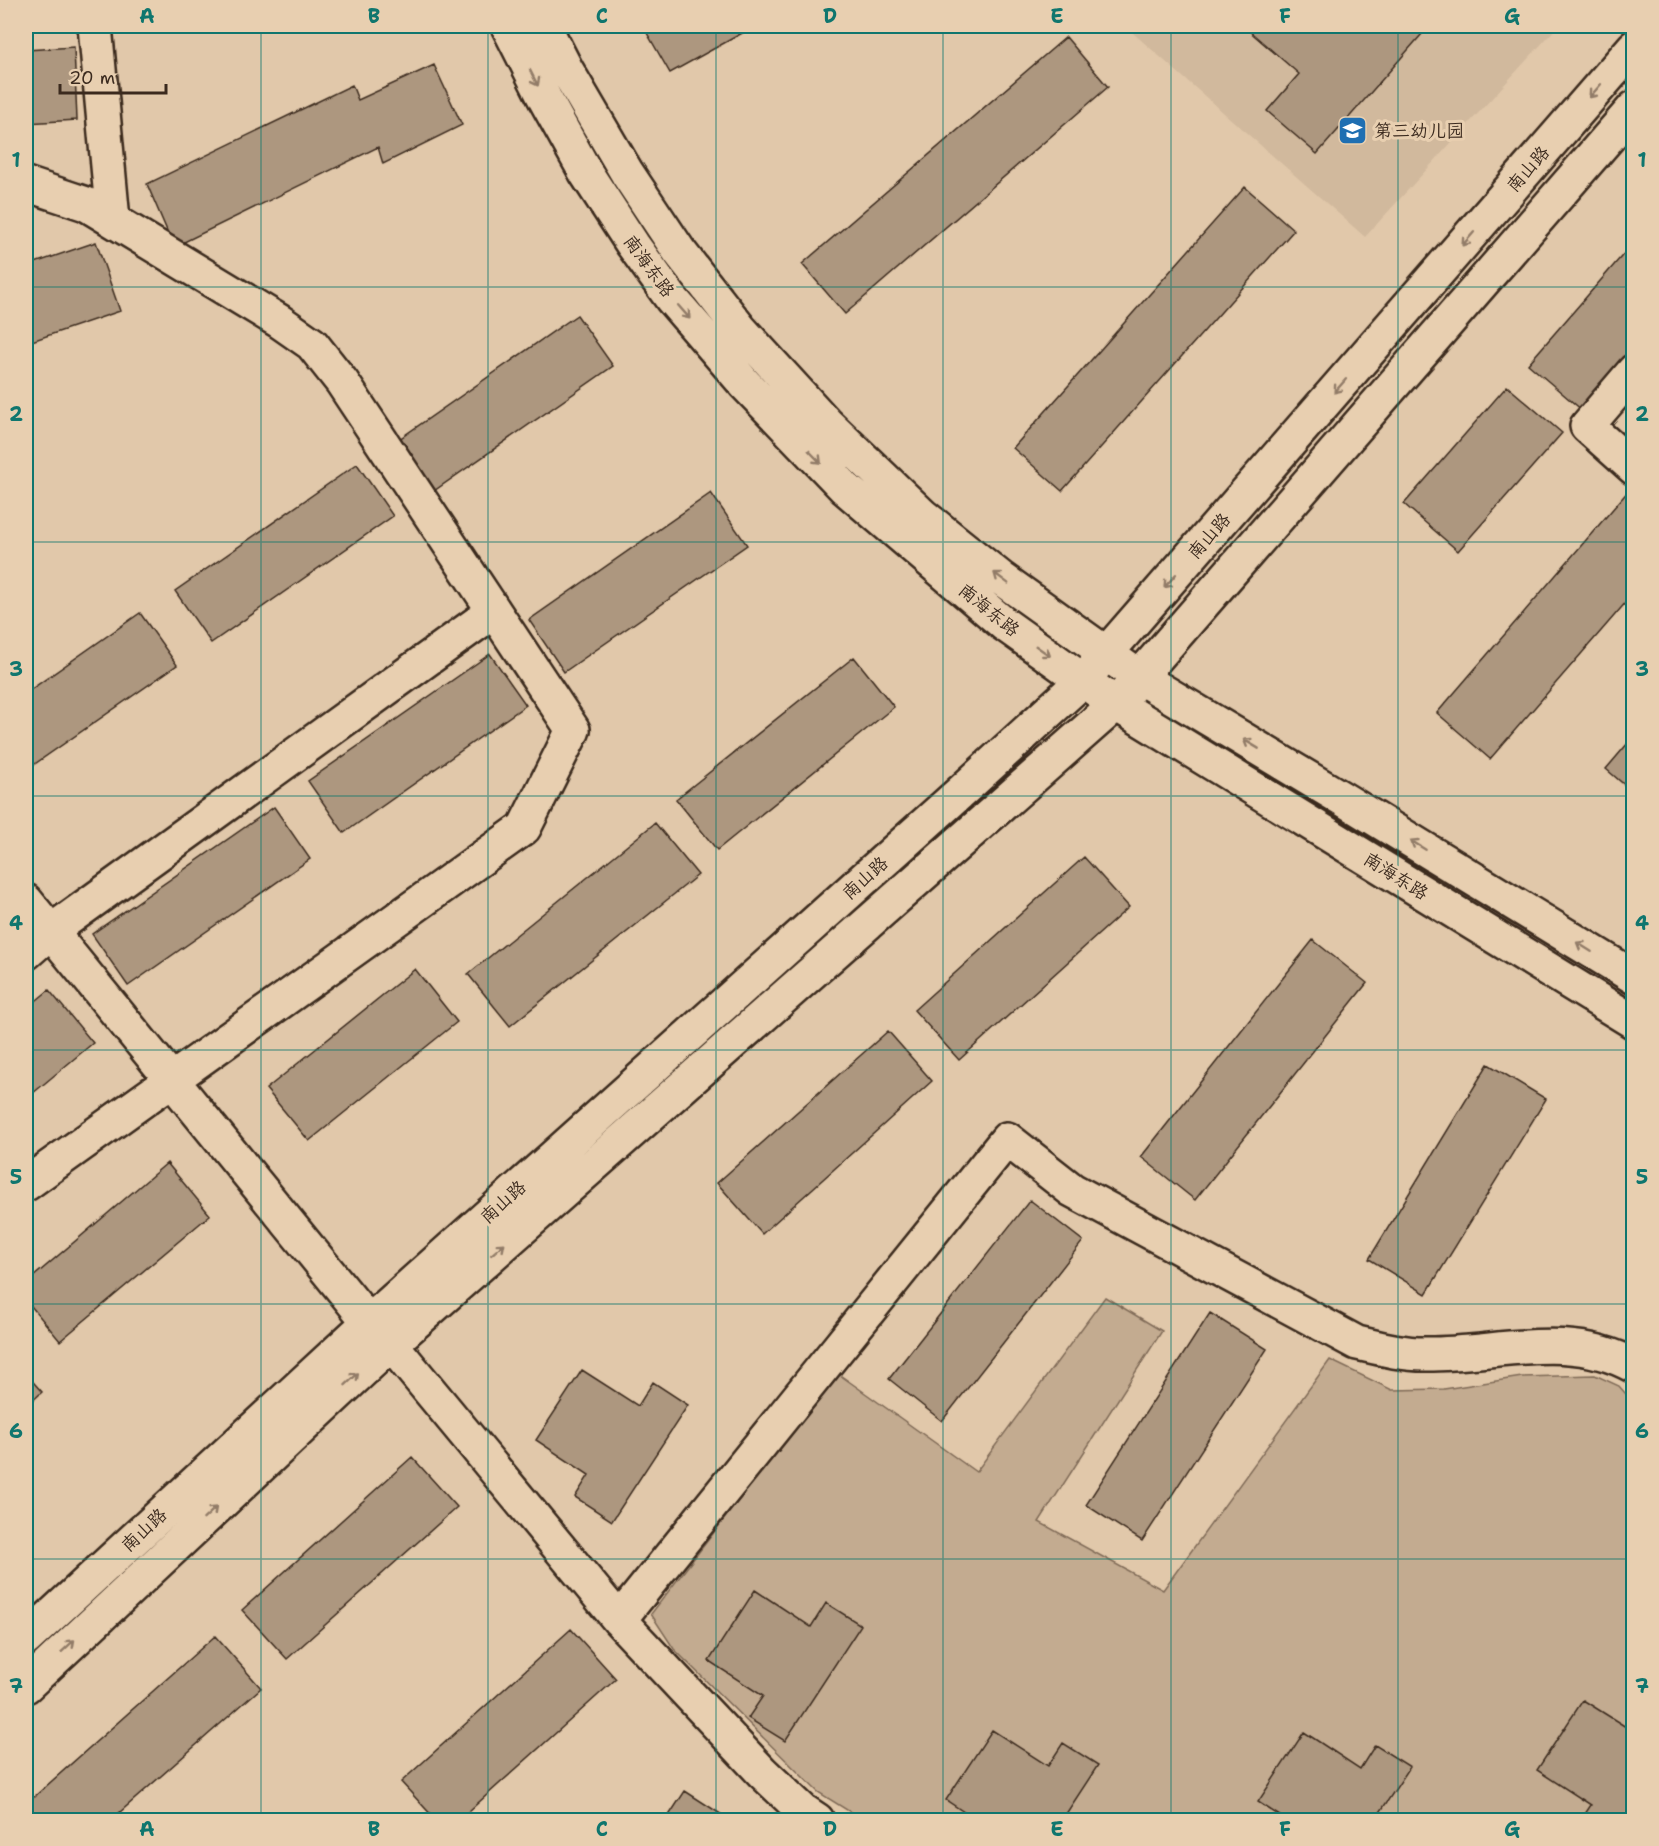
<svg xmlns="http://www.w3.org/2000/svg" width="1659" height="1846" font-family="'Shantell Sans','LXGW WenKai TC',sans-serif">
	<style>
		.built { fill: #d1b99d }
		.green { fill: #c3ab90; stroke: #7f6a57; stroke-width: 1.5 }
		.building { fill: #ad977f; stroke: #3b2a1e; stroke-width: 1.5 }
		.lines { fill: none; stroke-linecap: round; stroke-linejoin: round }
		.minor-casing { stroke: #3b2a1e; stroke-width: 38 }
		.minor { stroke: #e8cfb0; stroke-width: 33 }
		.oneway { stroke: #927c67 }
		.grid { fill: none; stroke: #0f766e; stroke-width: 1.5; stroke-opacity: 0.55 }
		.labels { text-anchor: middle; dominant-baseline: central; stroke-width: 6; stroke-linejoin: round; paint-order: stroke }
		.poi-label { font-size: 18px; fill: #3b2a1e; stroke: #e8cfb0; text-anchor: start }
		.street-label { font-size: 18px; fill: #3b2a1e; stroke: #e8cfb0 }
		.neatline { fill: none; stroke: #0f766e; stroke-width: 2 }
		.grid-label { font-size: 20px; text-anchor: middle; font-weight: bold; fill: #0f766e }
	</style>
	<rect width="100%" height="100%" fill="#e1c8aa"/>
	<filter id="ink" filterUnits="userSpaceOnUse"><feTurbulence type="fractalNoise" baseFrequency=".0167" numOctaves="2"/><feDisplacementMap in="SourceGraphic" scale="12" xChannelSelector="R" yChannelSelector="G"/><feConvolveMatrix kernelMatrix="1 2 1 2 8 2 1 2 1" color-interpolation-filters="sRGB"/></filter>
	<g filter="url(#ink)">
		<path class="built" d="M1125,26H1558L1365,237Z"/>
		<path class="green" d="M1105,1297L1162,1331L1039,1522L1163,1590L1330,1360L1392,1390L1444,1389L1522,1377L1595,1375L1619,1386L1633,1402V1820H863L818,1792L674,1649L651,1614L837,1373L976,1472Z"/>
		<path class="building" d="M643,26H755L670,73Z
			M1251,26H1429L1317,154L1267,111L1299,74L1247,29Z
			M1066,37L1108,87L845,314L802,264Z
			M74,47L77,120L26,123V50Z
			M434,65L462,125L383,164L378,147L174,247L147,184L352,85L358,100Z
			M1245,187L1294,230L1062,491L1013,448Z
			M96,242L120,311L26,343V266Z
			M1634,242V352L1583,411L1528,364Z
			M577,315L613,366L431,493L395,442Z
			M1507,386L1562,433L1458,551L1404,504Z
			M357,464L393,516L211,643L175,591Z
			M1630,489L1634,492V593L1490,759L1437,713Z
			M711,493L747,545L564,672L529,620Z
			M140,613L177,665L26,770V693Z
			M490,654L526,705L344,833L308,781Z
			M854,657L894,707L717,850L676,799Z
			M1634,736V793L1606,769Z
			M274,807L310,859L128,986L92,934Z
			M655,823L698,875L510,1026L468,974Z
			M1084,857L1129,907L959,1060L914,1010Z
			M1313,940L1367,983L1195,1200L1141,1157Z
			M415,969L457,1022L309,1141L266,1089Z
			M49,990L93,1043L26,1099V1009Z
			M888,1031L932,1081L762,1234L717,1183Z
			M1488,1064L1546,1099L1426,1294L1369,1259Z
			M167,1163L210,1215L60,1341L26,1300V1283Z
			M1030,1200L1083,1241L942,1421L889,1379Z
			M1210,1313L1267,1349L1142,1541L1086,1505Z
			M582,1370L638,1406L653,1382L688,1405L612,1521L575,1497L589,1475L536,1440Z
			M26,1374L42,1392L26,1407Z
			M412,1457L457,1507L287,1659L242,1610Z
			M755,1590L811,1627L826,1603L861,1625L785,1741L748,1718L763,1696L709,1661Z
			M571,1629L616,1679L459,1820H436L401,1782Z
			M215,1636L261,1688L111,1820H26V1804Z
			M1583,1700L1634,1732V1820H1581L1591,1805L1537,1770Z
			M992,1730L1048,1766L1063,1743L1098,1765L1062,1820H976L946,1800Z
			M1304,1732L1360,1769L1375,1745L1410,1767L1375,1820H1286L1258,1802Z
			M685,1791L730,1820H666Z"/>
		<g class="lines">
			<defs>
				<path id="minor" d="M95,26L113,220
					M508,26L545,99L586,173L633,245L671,298L745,384L845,488L1004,624L1116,704L1634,1022
					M544,26L566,69L627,173L679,251L740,329L827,424L922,515L1002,579L1139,677L1343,799L1634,977
					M26,184L86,204L279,321L312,344L342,382L573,730L524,828L26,1184
					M1634,371L1587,426L1634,468
					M26,901L369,1322L391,1344L619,1620L762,1772L802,1810L817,1820
					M26,953L50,932L494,611
					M619,1620L1007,1139L1072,1190L1357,1343C1379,1348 1401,1354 1425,1354C1494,1355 1569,1329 1634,1366
					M26,1639L369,1322L963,790L1083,680L1634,47
					M26,1686L391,1344L1116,704L1634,108"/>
			</defs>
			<use href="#minor" class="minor-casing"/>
			<use href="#minor" class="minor"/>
		</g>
		<defs><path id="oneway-shaft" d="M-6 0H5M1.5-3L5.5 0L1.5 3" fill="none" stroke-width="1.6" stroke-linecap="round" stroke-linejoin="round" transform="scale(1.5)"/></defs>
		<g class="oneway">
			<use href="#oneway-shaft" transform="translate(534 78) rotate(63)"/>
			<use href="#oneway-shaft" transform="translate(1595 91) rotate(131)"/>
			<use href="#oneway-shaft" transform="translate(1468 239) rotate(131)"/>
			<use href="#oneway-shaft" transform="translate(684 312) rotate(49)"/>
			<use href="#oneway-shaft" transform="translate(1340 386) rotate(131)"/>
			<use href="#oneway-shaft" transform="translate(815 457) rotate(46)"/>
			<use href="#oneway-shaft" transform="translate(1001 578) rotate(-143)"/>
			<use href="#oneway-shaft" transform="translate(1170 581) rotate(131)"/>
			<use href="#oneway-shaft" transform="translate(1043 651) rotate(35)"/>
			<use href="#oneway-shaft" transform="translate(1251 744) rotate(-149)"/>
			<use href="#oneway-shaft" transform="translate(1418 845) rotate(-148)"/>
			<use href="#oneway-shaft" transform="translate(1584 947) rotate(-148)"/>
			<use href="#oneway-shaft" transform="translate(498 1249) rotate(-41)"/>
			<use href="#oneway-shaft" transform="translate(352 1379) rotate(-43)"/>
			<use href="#oneway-shaft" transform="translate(210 1513) rotate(-43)"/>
			<use href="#oneway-shaft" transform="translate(68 1646) rotate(-43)"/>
		</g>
	</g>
	<path class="grid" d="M261,26V1820M488,26V1820M716,26V1820M943,26V1820M1171,26V1820M1398,26V1820M26,287H1634M26,542H1634M26,796H1634M26,1050H1634M26,1304H1634M26,1559H1634"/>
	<defs>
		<symbol id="school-square" viewBox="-11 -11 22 22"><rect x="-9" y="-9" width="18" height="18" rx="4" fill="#1f6fb2" stroke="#e8cfb0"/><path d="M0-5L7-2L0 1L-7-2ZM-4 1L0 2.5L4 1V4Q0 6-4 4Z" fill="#fff"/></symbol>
	</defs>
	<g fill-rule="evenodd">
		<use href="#school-square" x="1336" y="114" width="33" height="33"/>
	</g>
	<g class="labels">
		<g class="poi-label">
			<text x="1374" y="131">第三幼儿园</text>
		</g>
		<g class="street-label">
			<text transform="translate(1528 169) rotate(-49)">南山路</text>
			<text transform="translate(649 266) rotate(54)">南海东路</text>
			<text transform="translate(1209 536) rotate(-49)">南山路</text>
			<text transform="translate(989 610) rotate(39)">南海东路</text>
			<text transform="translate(1396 876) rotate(32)">南海东路</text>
			<text transform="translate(865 878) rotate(-42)">南山路</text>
			<text transform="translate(503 1202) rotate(-42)">南山路</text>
			<text transform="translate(144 1530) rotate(-43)">南山路</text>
		</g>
	</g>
	<rect width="1659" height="1846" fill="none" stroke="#e8cfb0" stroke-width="66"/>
	<path d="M60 84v9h106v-9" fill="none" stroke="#3b2a1e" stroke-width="3"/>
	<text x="69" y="84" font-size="18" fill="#3b2a1e" stroke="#e8cfb0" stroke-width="4.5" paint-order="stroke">20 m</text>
	<rect x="33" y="33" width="1593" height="1780" class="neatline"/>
	<g class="grid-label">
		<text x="147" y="23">A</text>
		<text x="374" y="23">B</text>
		<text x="602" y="23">C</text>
		<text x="830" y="23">D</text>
		<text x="1057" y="23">E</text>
		<text x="1285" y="23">F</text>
		<text x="1512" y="23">G</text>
		<text x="16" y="167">1</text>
		<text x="1642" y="167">1</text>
		<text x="16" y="421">2</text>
		<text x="1642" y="421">2</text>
		<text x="16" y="676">3</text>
		<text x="1642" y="676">3</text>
		<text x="16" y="930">4</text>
		<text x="1642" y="930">4</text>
		<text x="16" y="1184">5</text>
		<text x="1642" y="1184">5</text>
		<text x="16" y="1438">6</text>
		<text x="1642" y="1438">6</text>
		<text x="16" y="1693">7</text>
		<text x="1642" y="1693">7</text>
		<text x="147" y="1836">A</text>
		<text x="374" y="1836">B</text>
		<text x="602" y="1836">C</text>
		<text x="830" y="1836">D</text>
		<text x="1057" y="1836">E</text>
		<text x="1285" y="1836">F</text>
		<text x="1512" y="1836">G</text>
	</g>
</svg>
